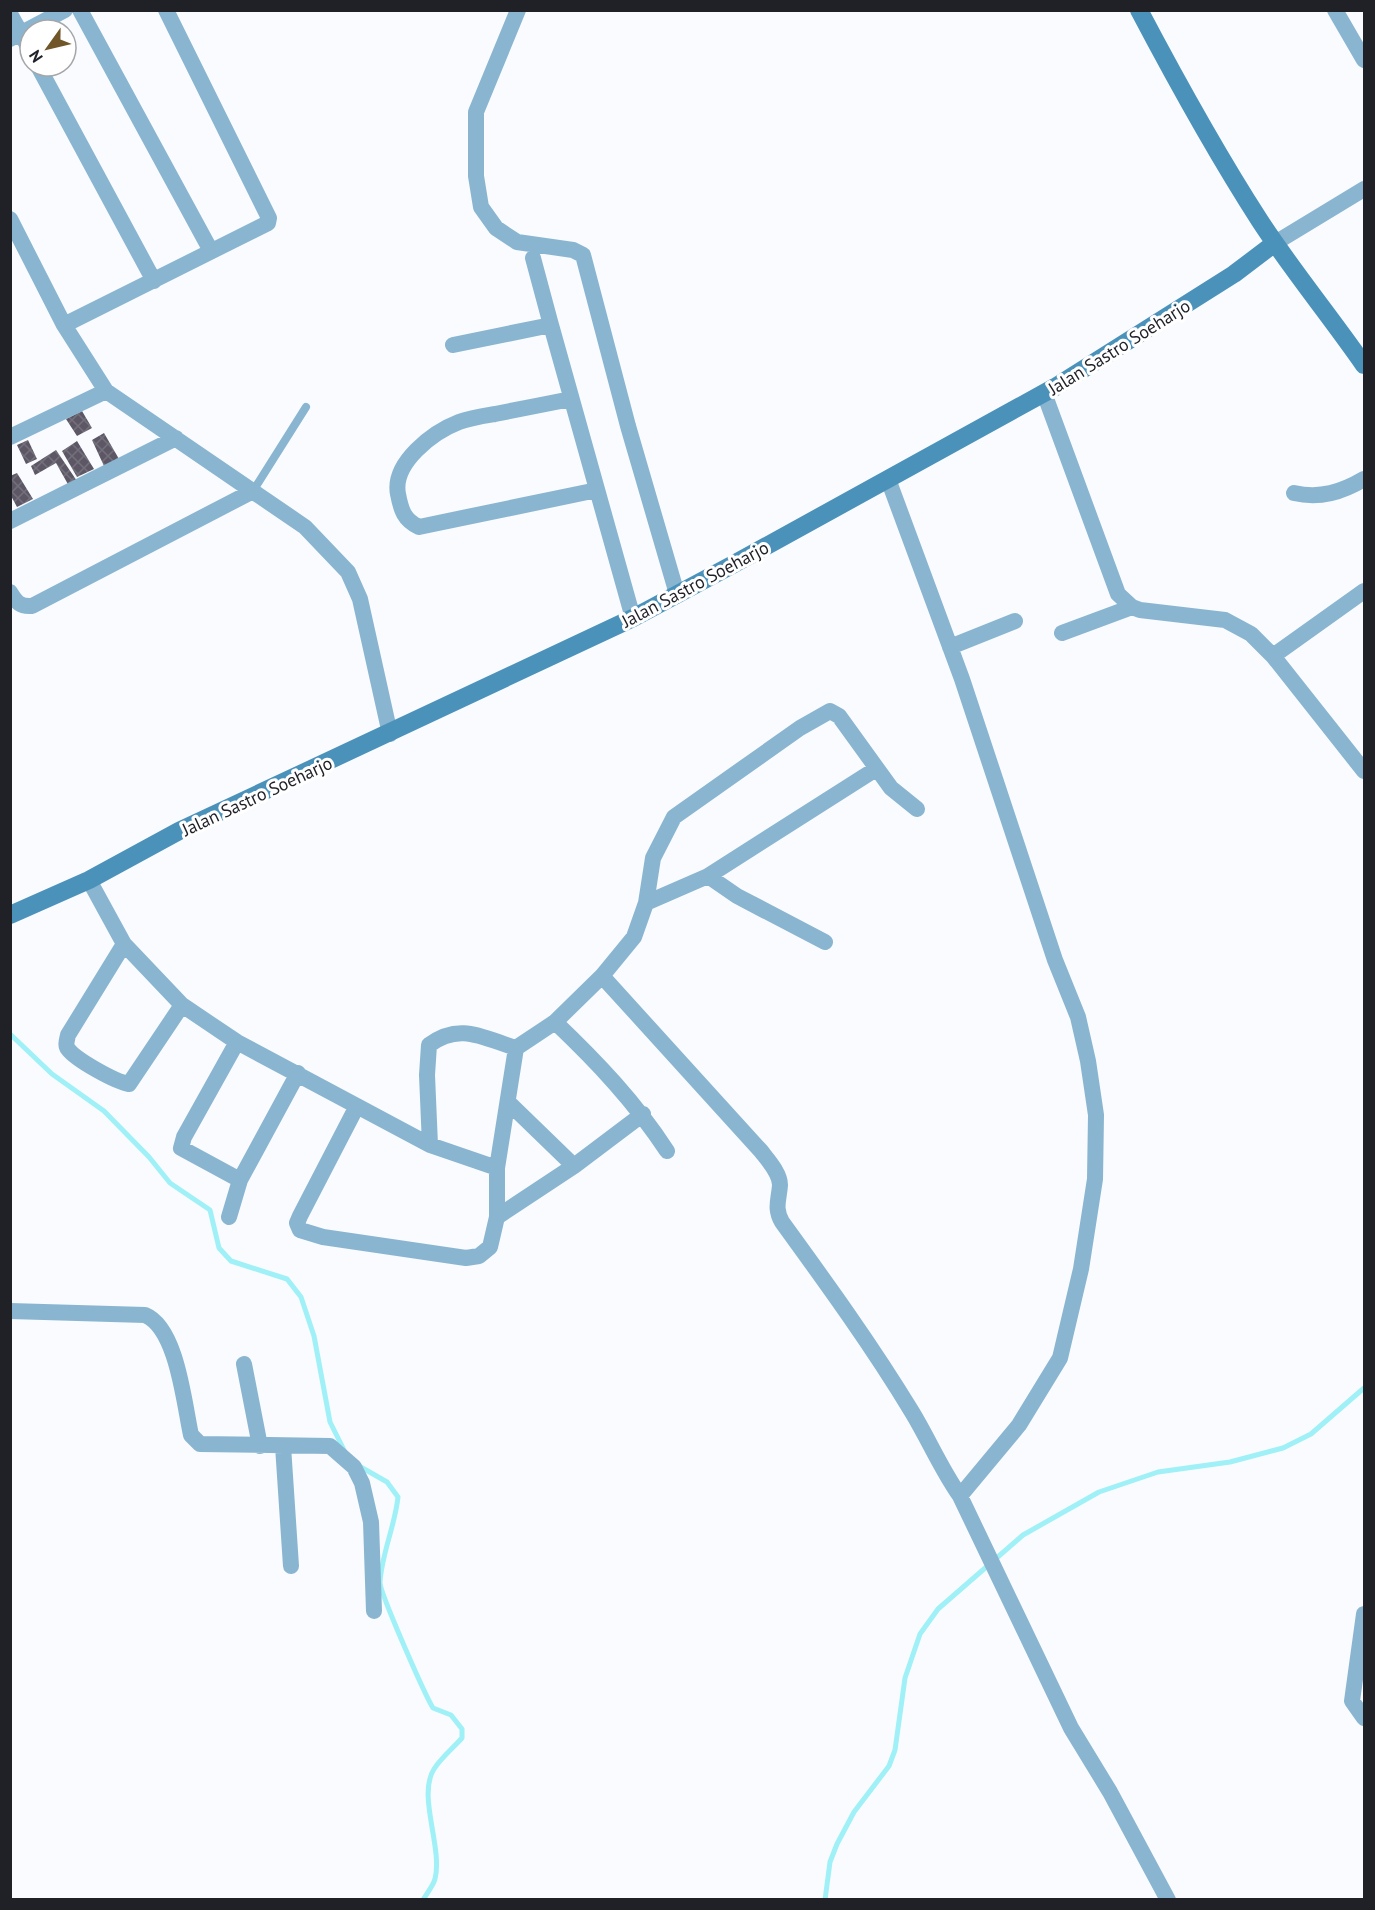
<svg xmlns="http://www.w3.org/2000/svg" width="1375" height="1910" font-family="'PT Sans',sans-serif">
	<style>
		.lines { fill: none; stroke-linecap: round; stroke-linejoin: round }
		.stream { stroke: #9ff0f7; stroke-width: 5 }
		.building { fill: url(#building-cross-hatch) }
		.lane { stroke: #89b5d1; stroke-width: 8 }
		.street { stroke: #89b5d1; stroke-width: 16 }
		.secondary { stroke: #4b92bb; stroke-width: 18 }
		.labels { text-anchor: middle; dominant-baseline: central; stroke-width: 6; stroke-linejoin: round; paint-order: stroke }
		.street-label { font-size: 18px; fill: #1f2127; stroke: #fff }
	</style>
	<defs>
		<pattern id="building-cross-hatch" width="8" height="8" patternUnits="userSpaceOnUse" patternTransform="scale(1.5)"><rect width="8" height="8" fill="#5c5665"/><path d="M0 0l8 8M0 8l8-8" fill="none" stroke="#74707b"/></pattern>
	</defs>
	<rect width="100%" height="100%" fill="#f9fbfe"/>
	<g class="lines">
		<path class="stream" d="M10,1034L52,1074L104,1111L149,1157L170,1183L210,1210L219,1248L231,1261L287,1279L301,1297L314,1336L330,1422L345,1452
			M359,1466L387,1482L398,1497C395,1526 382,1552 380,1582C379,1591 425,1695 433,1708L451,1715L462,1729V1738C453,1748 441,1758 434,1769C417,1796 443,1847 435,1879C433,1886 427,1893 423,1900
			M825,1900L830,1862L837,1844L854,1812L889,1766L895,1750L905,1678L920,1634L938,1609L1023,1535L1099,1492L1158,1472L1230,1462L1283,1448L1311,1434L1364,1388"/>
	</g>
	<path class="building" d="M82,411L92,428L77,436L66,419Z
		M104,433L119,459L104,466L92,440Z
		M28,440L37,459L26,464L17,445Z
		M77,441L94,469L77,477L62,451Z
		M56,450L77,481L69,486L56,463L35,475L31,466Z
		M17,473L33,499L17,507L10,494V476Z"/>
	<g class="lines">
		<path class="lane" d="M253,491L306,407"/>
		<path class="street" d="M80,10L211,251
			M518,10L476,112V176L481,207L496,228L517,242L573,250L583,255L628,426L677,594
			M1335,10L1364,60
			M10,14L30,50
			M10,39L65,10
			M38,66L154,281
			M10,219L64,325L106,391L305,527L348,572L360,599L390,734
			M1275,243L1364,189
			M533,258L551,325
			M64,325L268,223L269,218L166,10
			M453,345L551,325L633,618
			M1044,393L1118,594L1132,607L1140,610L1225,620L1251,634L1273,656
			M571,399C546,404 520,409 495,414C483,416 470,418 459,422C433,432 392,463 398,494C401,510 404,520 419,527L597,490
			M10,437L106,391
			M888,479L962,679L1055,960L1078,1017L1088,1061L1096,1115L1095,1179L1081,1269L1060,1358L1019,1425L960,1496
			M1294,493C1320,499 1342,492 1364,479
			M10,521L176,438
			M1364,591L1273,656L1364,771
			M10,592C16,602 20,607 32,606L253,491
			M1062,633L1132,607
			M950,647L1015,621
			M708,876L876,769
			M89,880L124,944L182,1005L237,1042L430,1145L497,1168
			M646,903L708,876L737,896L825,942
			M124,944L68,1035C67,1040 65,1045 68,1049C76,1060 116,1082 129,1084L182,1005
			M602,976L761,1151C768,1160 780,1173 780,1185C779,1200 774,1208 782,1222C827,1284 872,1346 912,1412C929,1440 941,1469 960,1496L1071,1728L1110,1792L1168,1900
			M555,1022C597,1062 635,1102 667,1151
			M237,1042L184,1137L181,1148L240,1180
			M508,1102L574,1166
			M357,1106L300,1216L297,1223L300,1230L323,1237L466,1258L479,1256L490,1247L497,1217V1168L516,1048L555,1022L602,976L634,937L646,903L653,858L674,817L800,728L830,711L839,716L891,788L917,809
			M430,1145L427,1075L429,1045C460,1022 483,1038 516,1048
			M229,1217L240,1180L298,1073
			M497,1217L574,1166L643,1114
			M10,1311L145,1315C177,1328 184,1403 191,1435L200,1444L330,1446L354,1467L362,1483L371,1522L374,1611
			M244,1364L260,1446
			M283,1446L291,1566
			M1364,1614L1352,1701L1364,1718"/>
		<path class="secondary" d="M1139,10C1177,82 1216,153 1260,221C1292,270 1330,316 1364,365
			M10,915L89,880L179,831L633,618L732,565L1055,387L1234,274L1275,243"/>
	</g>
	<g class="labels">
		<g class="street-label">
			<text transform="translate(1119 347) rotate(-32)">Jalan Sastro Soeharjo</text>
			<text transform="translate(695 584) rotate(-28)">Jalan Sastro Soeharjo</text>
			<text transform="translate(257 796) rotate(-25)">Jalan Sastro Soeharjo</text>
		</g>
	</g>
	<rect width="1375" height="1910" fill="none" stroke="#1f2127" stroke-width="24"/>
	<g transform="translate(48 48) rotate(236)"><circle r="28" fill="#ffffff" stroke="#a5a6a9" stroke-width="1.5"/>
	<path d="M0-4.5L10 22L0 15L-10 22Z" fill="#705628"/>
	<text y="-9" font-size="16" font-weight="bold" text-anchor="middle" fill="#1f2127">N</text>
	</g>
</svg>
